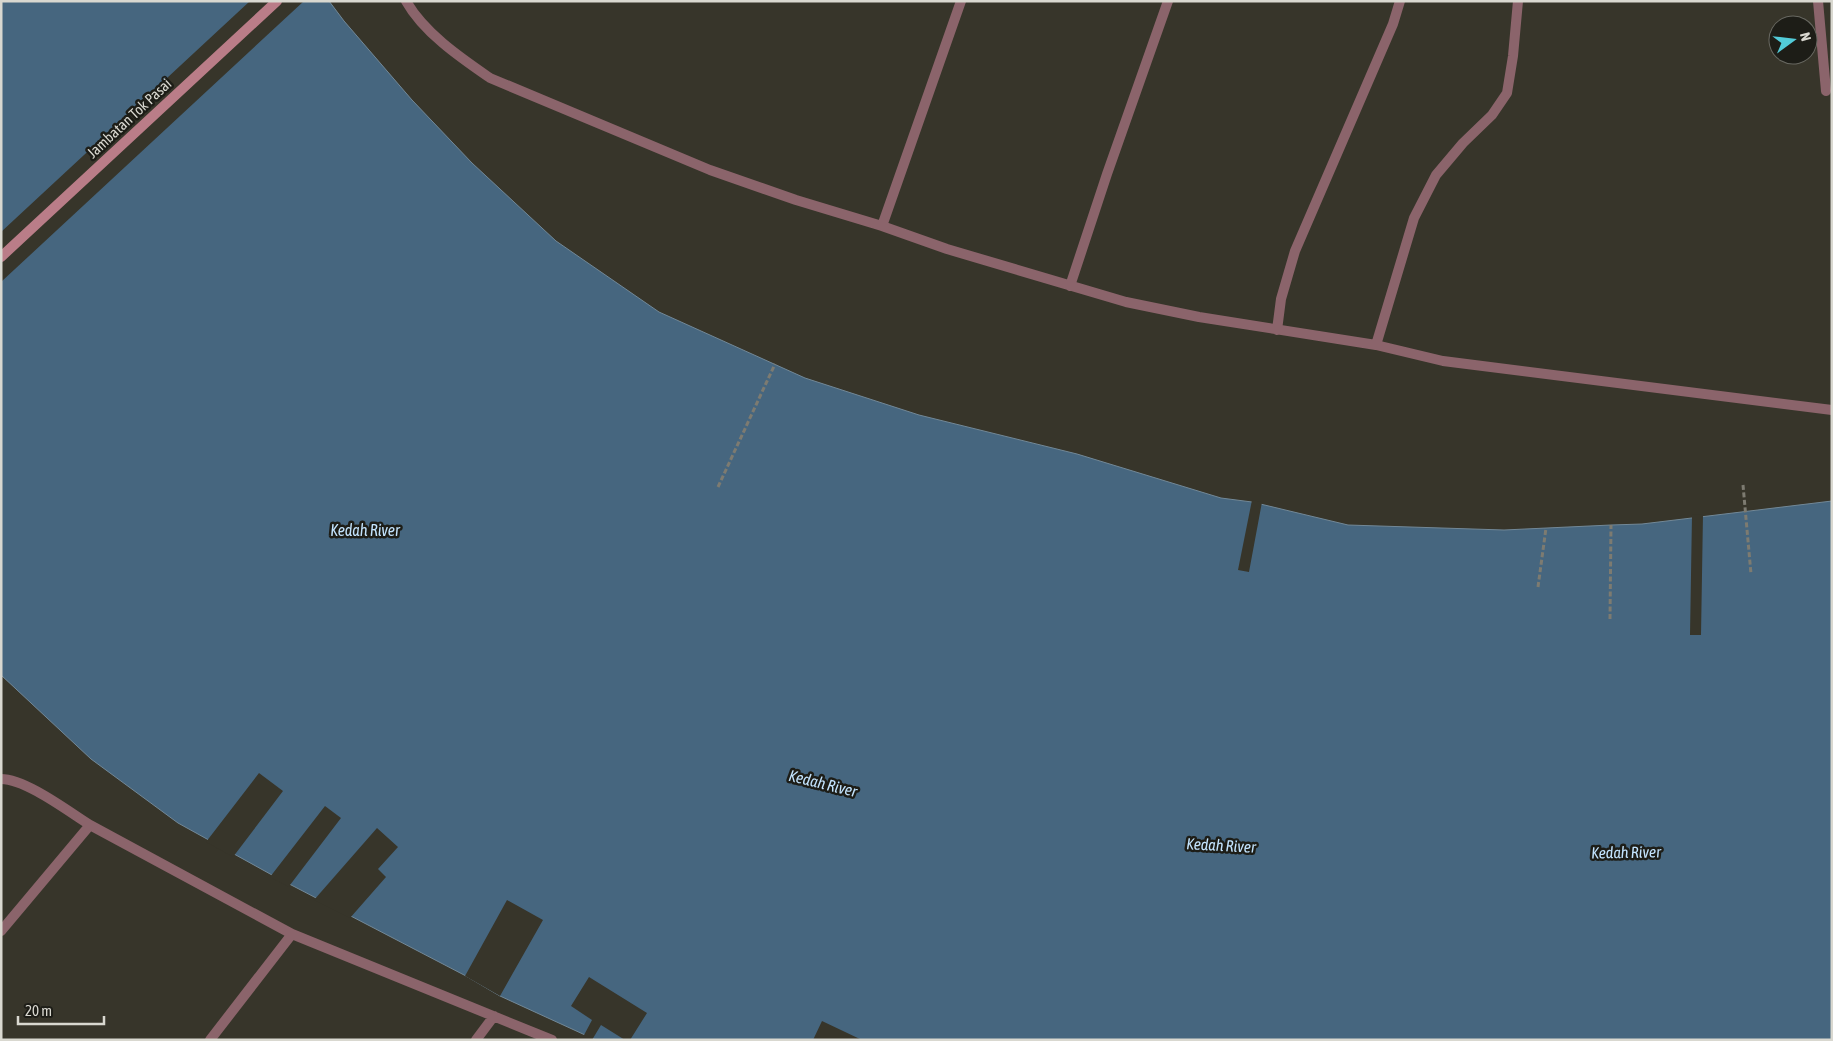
<svg xmlns="http://www.w3.org/2000/svg" width="1833" height="1041" font-family="'Asap Condensed',sans-serif">
	<style>
		.water { fill: #46667f; stroke: #728897 }
		.pier { fill: #37352a }
		.lines { fill: none; stroke-linecap: round; stroke-linejoin: round }
		.path { stroke: #7d7b71; stroke-width: 3; stroke-dasharray: 5 2.5; stroke-linecap: butt }
		.lane { stroke: #8b646b; stroke-width: 10 }
		.street { stroke: #8b646b; stroke-width: 10 }
		.secondary { stroke: #ba7d88; stroke-width: 10 }
		.labels { text-anchor: middle; dominant-baseline: central; stroke-width: 5; stroke-linejoin: round; paint-order: stroke }
		.street-label { font-size: 15px; fill: #d9d8d0; stroke: #1d1d17 }
		.water-label { font-size: 16px; font-style: italic; fill: #c3e4fe; stroke: #1d1d17 }
	</style>
	<rect width="100%" height="100%" fill="#37352a"/>
	<path class="water" d="M1,1H329L344,21L412,100L472,163L556,241L659,312L805,378L919,415L1077,454L1221,498L1252,502L1348,525L1504,530L1611,525L1642,524L1832,501V1040H596L500,996L466,976L272,875L178,823L91,759L1,675Z"/>
	<path class="pier" d="M250,1H304L1,282V232Z
		M1252,500L1262,502L1249,572L1238,570Z
		M1703,514L1701,635H1690L1692,515Z
		M259,773L283,791L233,857L206,842Z
		M325,806L341,818L290,885L289,887L270,877Z
		M377,828L398,847L378,869L386,877L350,918L314,900Z
		M507,900L543,920L500,996L465,976Z
		M589,977L647,1013L630,1040H625L601,1025L592,1040L583,1037L592,1020L571,1006Z
		M822,1021L862,1040H813Z"/>
	<g class="lines">
		<path class="path" d="M1743,485L1751,574
			M718,487L775,364
			M1538,587L1546,528
			M1610,619L1611,525"/>
		<path class="lane" d="M1818,1L1826,91"/>
		<path class="street" d="M406,1C424,33 461,58 490,78L710,170L796,200L882,226L947,249L1126,302L1199,317L1376,345L1443,361L1832,410
			M882,226L961,1
			M1070,286L1107,174L1168,1
			M1277,330L1281,299L1295,251L1393,24L1400,1
			M1376,345L1414,218L1436,175L1463,143L1492,115L1507,93L1513,56L1518,1
			M1,779C26,779 69,812 90,825
			M1,931L90,825L292,934L552,1040
			M210,1040L292,934
			M476,1040L494,1016"/>
		<path class="secondary" d="M1,257L277,1"/>
	</g>
	<g class="labels">
		<g class="street-label">
			<text transform="translate(129 118) rotate(-43)">Jambatan Tok Pasai</text>
		</g>
		<g class="water-label">
			<text x="365" y="530">Kedah River</text>
			<text transform="translate(823 783) rotate(14)">Kedah River</text>
			<text transform="translate(1221 845) rotate(3)">Kedah River</text>
			<text transform="translate(1626 852) rotate(-1)">Kedah River</text>
		</g>
	</g>
	<rect width="1833" height="1041" fill="none" stroke="#d9d8d0" stroke-width="5"/>
	<g transform="translate(1793 40) rotate(75)"><circle r="24" fill="#1d1d17" stroke="#686861"/>
	<path d="M0-4L9 19L0 12L-9 19Z" fill="#52cbd8"/>
	<text y="-8" font-size="14" font-weight="bold" text-anchor="middle" fill="#d9d8d0">N</text>
	</g>
	<path d="M18 1016v8h86v-8" fill="none" stroke="#d9d8d0" stroke-width="2.5"/>
	<text x="25" y="1016" font-size="15" fill="#d9d8d0" stroke="#1d1d17" stroke-width="4" paint-order="stroke">20 m</text>
</svg>
